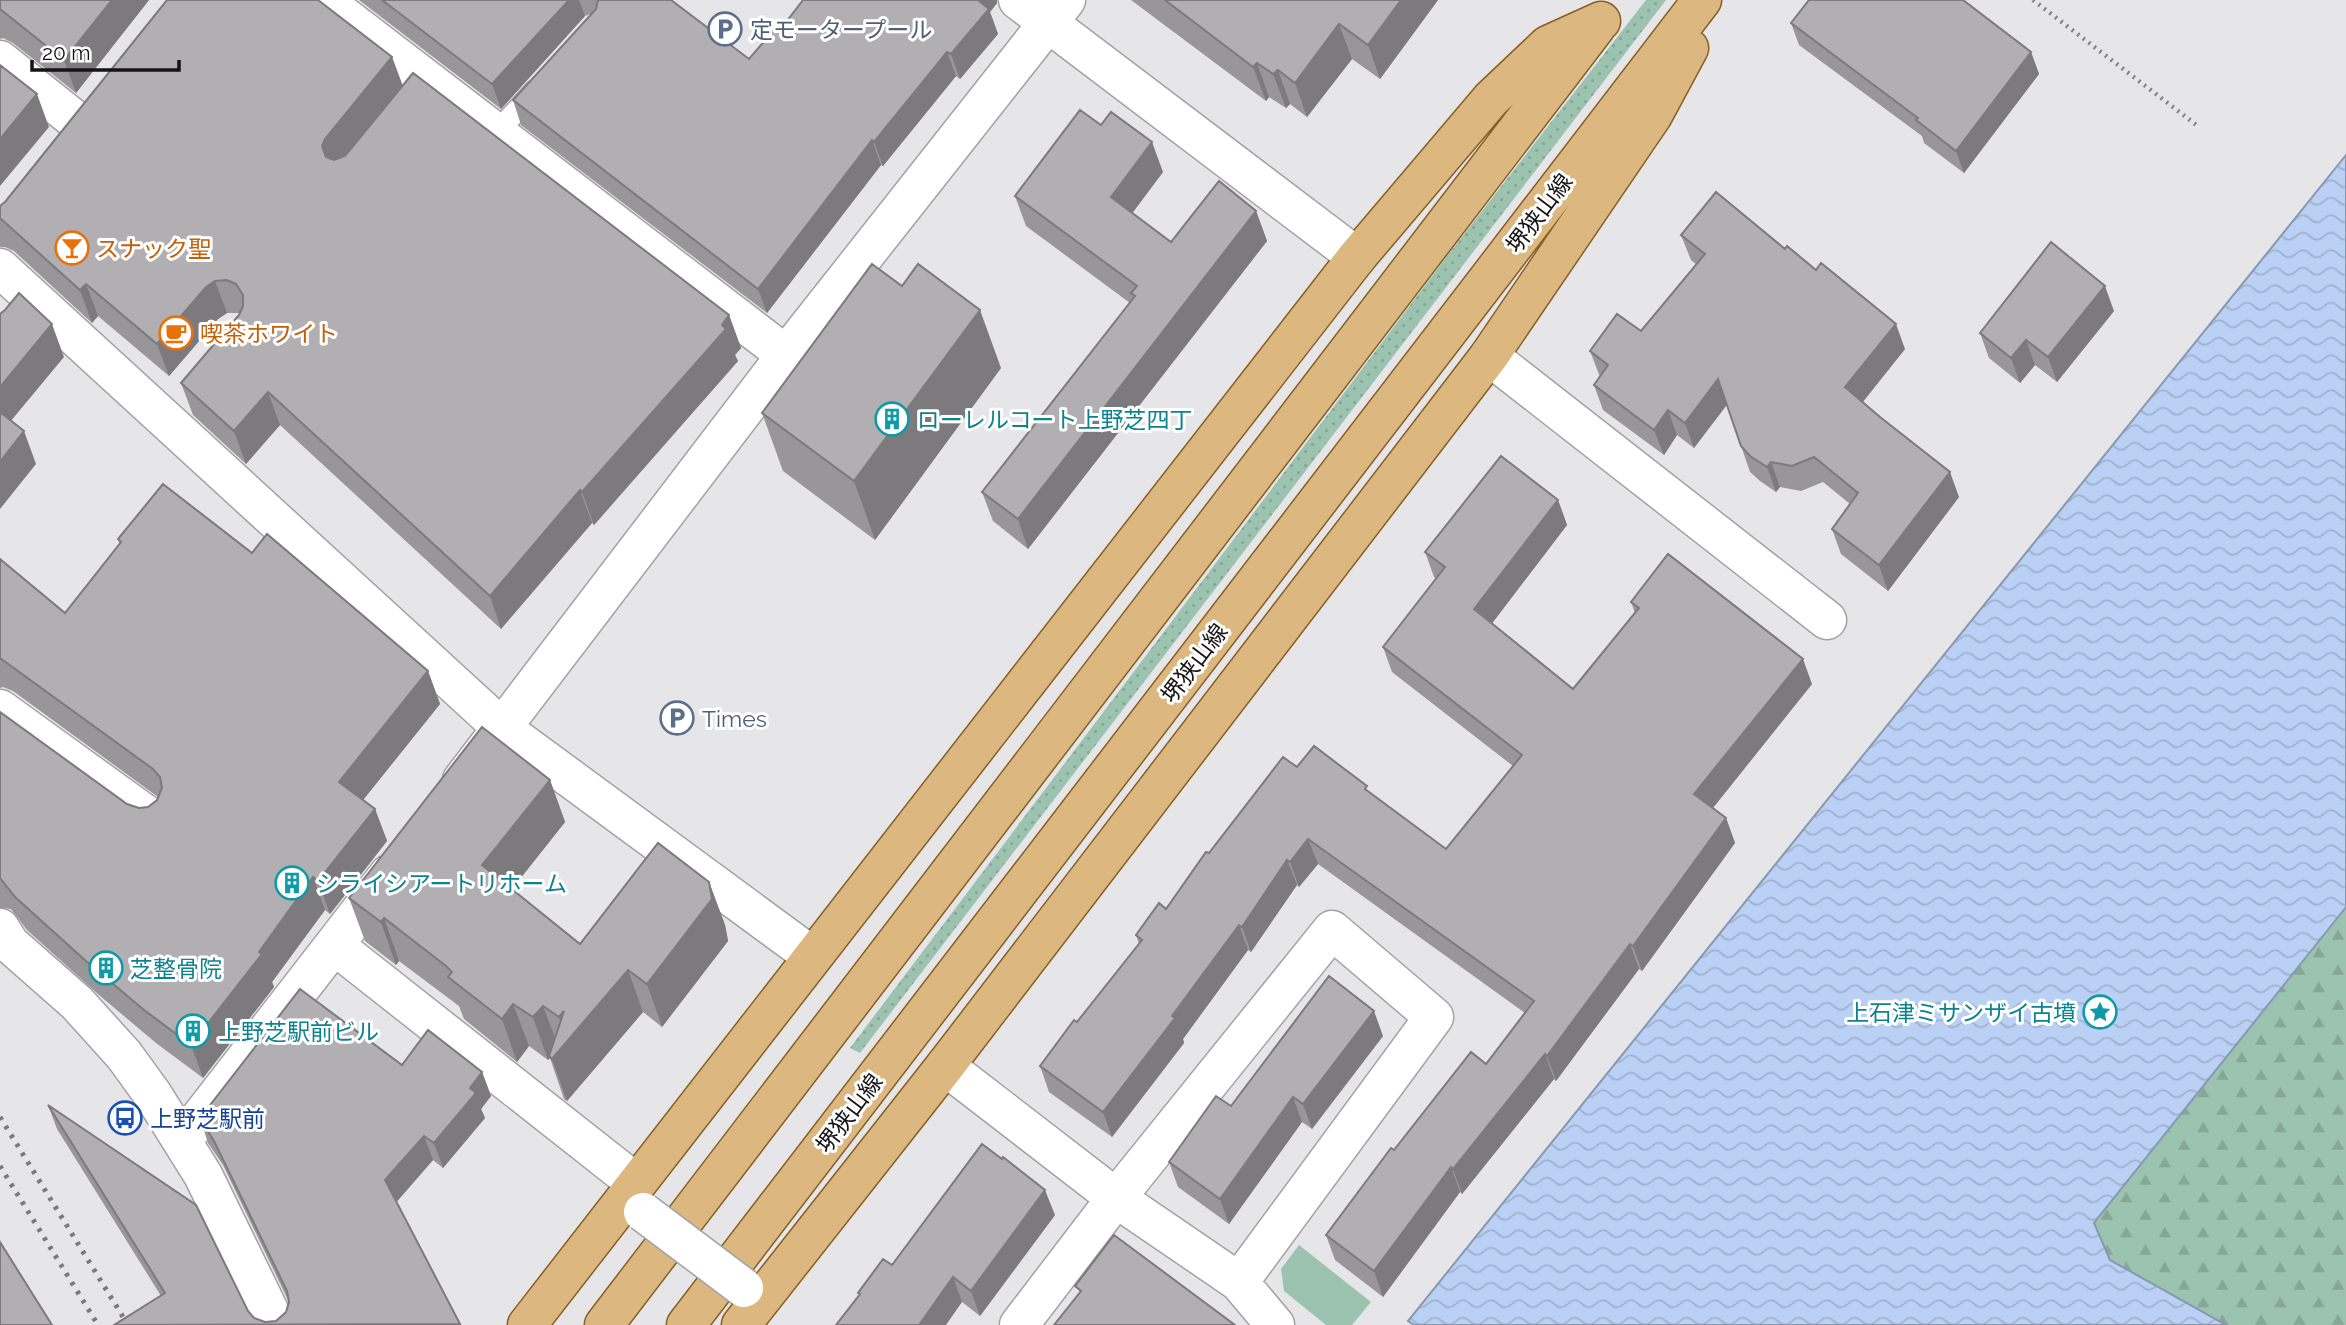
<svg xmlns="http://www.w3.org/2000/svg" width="2346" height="1325" font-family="Raleway,'Noto Sans JP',sans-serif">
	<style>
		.grass { fill: url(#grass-dots) }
		.forest { fill: url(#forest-firs) }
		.park { fill: #9cc3af }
		.water { fill: url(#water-waves); stroke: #8898b1; stroke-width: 2 }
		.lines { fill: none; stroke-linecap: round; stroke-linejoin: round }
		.lane-casing { stroke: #a1a2a4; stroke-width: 24 }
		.street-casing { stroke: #a1a2a4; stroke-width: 41 }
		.primary-casing { stroke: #875f24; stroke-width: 41 }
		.path { stroke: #828284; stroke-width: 4.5; stroke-dasharray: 2 5; stroke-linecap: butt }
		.lane { stroke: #fff; stroke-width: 21 }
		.street { stroke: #fff; stroke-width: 38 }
		.primary { stroke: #dcb880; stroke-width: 38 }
		.rail { stroke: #7a7a7c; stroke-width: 5; stroke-dasharray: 3.5 7; stroke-linecap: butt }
		.street-bridge-casing { stroke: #a1a2a4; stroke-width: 41; stroke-linecap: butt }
		.street-bridge { stroke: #fff; stroke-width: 38 }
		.wall { fill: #989698 }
		.shaded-wall { fill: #7c7a7c }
		.building { fill: #b1afb1; stroke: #7c7a7c; stroke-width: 2 }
		.labels { text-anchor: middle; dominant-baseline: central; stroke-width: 6; stroke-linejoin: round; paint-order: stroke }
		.service-label { font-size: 23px; fill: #4e5e75; stroke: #fff; text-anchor: start }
		.street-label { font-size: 23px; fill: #141415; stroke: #fff }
		.food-label { font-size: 23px; fill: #c56008; stroke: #fff; text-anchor: start }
		.culture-label { font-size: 23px; fill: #0d838f; stroke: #fff; text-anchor: start }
		.transit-label { font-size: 23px; fill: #164399; stroke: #fff; text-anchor: start }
	</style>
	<defs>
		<pattern id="grass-dots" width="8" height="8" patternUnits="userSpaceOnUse" patternTransform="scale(1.75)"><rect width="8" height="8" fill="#9cc3af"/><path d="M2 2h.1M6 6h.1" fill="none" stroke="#86a796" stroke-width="1.8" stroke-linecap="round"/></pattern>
		<pattern id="forest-firs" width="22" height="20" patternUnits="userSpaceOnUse" patternTransform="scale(1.75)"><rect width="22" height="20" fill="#9cc3af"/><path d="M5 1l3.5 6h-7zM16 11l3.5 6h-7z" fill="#86a796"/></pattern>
		<pattern id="water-waves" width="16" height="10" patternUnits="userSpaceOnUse" patternTransform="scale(1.75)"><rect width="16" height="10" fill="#bad0f4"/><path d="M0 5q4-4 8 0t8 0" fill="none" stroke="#9fb2d0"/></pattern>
	</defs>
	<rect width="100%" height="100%" fill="#e6e6e9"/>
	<path class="grass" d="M1646,0H1666L860,1053L850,1048L1451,251Z"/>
	<path class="forest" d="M2346,907V1325H2226L2110,1260L2094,1223Z"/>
	<path class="park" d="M1299,1245L1371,1302L1352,1325H1326L1284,1291L1281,1269Z"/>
	<path class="water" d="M2346,155V907L2094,1223L2110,1260L2226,1325H1414L1408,1321Z"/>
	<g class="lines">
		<defs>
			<path id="lane" d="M496,133L535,91"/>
			<path id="street" d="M323,0L786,355
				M1018,0L1357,257
				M0,60L79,123
				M0,268L502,728L812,956
				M1489,356L1827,620
				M0,709L152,819
				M462,780L786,355L1066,0
				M0,928L10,944L77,1003L124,1055L153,1095L203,1175L276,1325
				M334,945L636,1183
				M945,1066L1116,1198L1239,1282L1275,1325
				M182,1141L389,874
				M1019,1325L1116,1198L1332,930L1434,1017L1239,1282"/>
			<path id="primary" d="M527,1325L1357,257L1491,99L1548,45L1601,21
				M604,1325L1596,27
				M686,1325L1702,0
				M741,1325L945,1066L1489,356L1653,115L1689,48"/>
		</defs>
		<use href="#lane" class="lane-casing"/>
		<use href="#street" class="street-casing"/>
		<use href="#primary" class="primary-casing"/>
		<path class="path" d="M2033,0L2199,127"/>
		<use href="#lane" class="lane"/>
		<use href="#street" class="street"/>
		<use href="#primary" class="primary"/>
		<path class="rail" d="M0,1117L128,1325
			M0,1166L98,1325"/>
		<defs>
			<path id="street-bridge" d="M643,1212L744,1288"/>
		</defs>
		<use href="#street-bridge" class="street-bridge-casing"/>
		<use href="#street-bridge" class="street-bridge"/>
	</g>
	<path class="wall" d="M0,0H149L76,93L13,43L3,38L0,39Z
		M359,0H671L749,59L783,26L997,3L990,12L998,34L960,79L956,76L883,166L881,165L767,313L521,125L513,100L593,13L585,16L501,109Z
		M1131,0H1438L1380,79L1352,59L1307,117L1290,104L1286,108L1269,97L1266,101Z
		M1791,23L2031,52L2039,74L1964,173L1924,143L1922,136L1799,45Z
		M392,57L403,86L729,315L741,348L735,355L738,361L594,525L592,523L501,629L280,425L246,464L193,415L181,383L240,313H227L218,319L169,376L98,316L92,323L14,251L5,247H0V206Z
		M1163,172L1132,213L1171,242L1256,211L1267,241L1028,549L993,521L982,492L1130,303L1026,226L1015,196Z
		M1681,235L1905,349L1862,402L1959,497L1888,591L1841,554L1832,529L1850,504L1823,482L1801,491L1780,487L1776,492L1760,481L1750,472L1727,405L1694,448L1677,435L1664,455L1603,410L1594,385L1600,377L1590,351L1641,331L1697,265L1691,260Z
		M2114,311L2057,382L2035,365L2020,383L1989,358L1980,333Z
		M1001,368L875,540L783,471L762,413Z
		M1558,500L1567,525L1492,623L1573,689L1635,613L1631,602L1812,684L1713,808L1726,818L1735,843L1642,971L1639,969L1556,1081L1554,1079L1462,1194L1460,1192L1383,1297L1335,1260L1326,1235L1394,1150L1486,1064L1525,1013L1318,864L1299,887L1297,885L1251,952L1248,950L1183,1039L1184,1043L1112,1137L1049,1092L1040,1066L1077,1022L1139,944L1136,935L1166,909L1209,853L1297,767L1369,792L1446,849L1513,766L1392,672L1383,647L1436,579L1434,577L1425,552Z
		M118,539L252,553L428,671L440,704L363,800L375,809L387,841L330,914L325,910L272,982L274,987L203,1078L156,1043L99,995L27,930L11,909L0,908V712L127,804L139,808L148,807L157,800L158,797L13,691L3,687L0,688V559L65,613L120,544Z
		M550,780L565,822L512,889L580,944L709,882L725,925L728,941L662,1027L643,1012L567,1101L564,1099L550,1058L548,1060L529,1046L517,1062L464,1019L459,1006L399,961L396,965L365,941L349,898Z
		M1383,1036L1312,1129L1302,1122L1229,1224L1178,1187L1169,1162L1231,1106Z
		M402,1065L482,1072L491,1096L481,1109L485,1118L443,1168L433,1160L396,1202L460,1325H114L161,1296L57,1129L48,1105L254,1318L265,1322L276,1321L286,1312L289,1302L223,1165L208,1143L200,1118Z
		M1055,1215L980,1316L962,1302L859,1295L858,1293L892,1265Z"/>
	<path class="shaded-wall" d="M112,0H149L76,93L64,60Z
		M569,0H579L585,16L501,109L492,84Z
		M976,0H997V3L990,12L998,34L960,79L951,54Z
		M1401,0H1438L1380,79L1368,45Z
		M1339,24L1352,59L1307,117L1295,83Z
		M947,52L956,76L883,166L874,142Z
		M2031,52L2039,74L1964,173L1956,151Z
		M392,57L404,90L334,179L322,146L325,139Z
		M1257,63L1269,97L1266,101L1253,67Z
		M1278,70L1290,104L1286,108L1273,74Z
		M37,94L49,127L0,186V139Z
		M872,140L881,165L767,313L758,289Z
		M1152,142L1163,172L1122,227L1111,197Z
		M1256,211L1267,241L1028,549L1018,519Z
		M215,281L227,313L218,319L169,376L157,344L206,287Z
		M86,284L98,316L92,323L80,290Z
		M2105,286L2114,311L2057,382L2048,357Z
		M980,310L1001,368L875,540L854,481Z
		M729,315L741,348L735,355L738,361L594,525L582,492Z
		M52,324L64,357L0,434V387Z
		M1896,324L1905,349L1855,412L1845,387Z
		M2026,340L2035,365L2020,383L2011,358Z
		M1718,379L1727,404L1694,448L1685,423Z
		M268,392L280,425L246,464L234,431Z
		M1668,410L1677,435L1664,455L1654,430Z
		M24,431L36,464L0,509V462Z
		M1771,462L1780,487L1776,492L1767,467Z
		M1950,472L1959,497L1888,591L1879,565Z
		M580,490L592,523L501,629L490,596Z
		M1558,500L1567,525L1484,634L1474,609Z
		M1803,659L1812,684L1704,819L1694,794Z
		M428,671L440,704L351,815L339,782Z
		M550,780L565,822L497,908L482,865Z
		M375,809L387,841L330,914L318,881Z
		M1726,818L1735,843L1642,971L1633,946Z
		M1308,839L1318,864L1299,887L1290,862Z
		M1287,860L1297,885L1251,952L1242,927Z
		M313,877L325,910L272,982L274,987L203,1078L191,1045Z
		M709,882L725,925L728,941L662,1027L647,984Z
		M384,918L399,961L396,965L381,922Z
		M1239,925L1248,950L1183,1039L1184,1043L1112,1137L1103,1112Z
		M1630,944L1639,969L1556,1081L1547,1056Z
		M628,970L643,1012L567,1101L552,1059L568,1040L559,1017L564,1011Z
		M513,1004L529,1046L517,1062L502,1019Z
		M543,1006L559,1048L549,1056L550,1058L548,1060L533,1017Z
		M1374,1011L1383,1036L1312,1129L1303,1104Z
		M1545,1054L1554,1079L1462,1194L1453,1169Z
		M482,1072L491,1096L481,1109L485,1118L443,1168L434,1143L470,1088Z
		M1293,1097L1302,1122L1229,1224L1220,1199Z
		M424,1136L433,1160L394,1205L385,1180Z
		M1451,1167L1460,1192L1383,1297L1374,1271Z
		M1045,1190L1055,1215L980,1316L971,1291Z
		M953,1277L962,1302L946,1325H919Z"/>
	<path class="building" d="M0,0H112L64,60L0,9Z
		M167,0H318L392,57L325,139L322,146L326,157L334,160L345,156L413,73L729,315L722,325L726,329L582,492L580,490L490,596L268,392L234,431L181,383L239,315L243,306V295L236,284L227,280L215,281L206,287L157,344L86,284L80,290L0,218V206L5,202Z
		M382,0H569L492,84Z
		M598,0H671L749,59L780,23L783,26L803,0H978L989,9L951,54L947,52L874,142L872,140L758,289L513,100L596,9Z
		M1165,0H1401L1368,45L1339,24L1295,83L1278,70L1273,74L1257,63L1253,67Z
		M1809,0H1963L2031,52L1956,151L1916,120L1918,118L1791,23Z
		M0,65L37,94L0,139Z
		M1080,110L1101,125L1111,112L1152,142L1111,197L1171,242L1219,181L1256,211L1018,519L982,492L1135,296L1131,293L1137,286L1015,196Z
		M1716,192L1785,249L1787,246L1816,270L1821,263L1896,324L1845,387L1880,417L1950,472L1879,565L1832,529L1858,493L1814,457L1792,466L1771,462L1767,467L1750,456L1741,446L1718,379L1685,423L1668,410L1654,430L1594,385L1608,365L1590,351L1617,314L1641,331L1705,254L1681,235Z
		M2051,242L2105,286L2048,357L2026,340L2011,358L1980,333Z
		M872,264L902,286L918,264L980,310L854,481L762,413Z
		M19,293L52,324L0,387V314L5,310Z
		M0,412L24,431L0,462Z
		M1501,456L1558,500L1474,609L1573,689L1639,608L1631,602L1668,554L1803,659L1694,794L1726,818L1633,946L1630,944L1547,1056L1545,1054L1453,1169L1451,1167L1374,1271L1326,1235L1391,1148L1394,1150L1471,1052L1486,1064L1534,1001L1308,839L1290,862L1287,860L1242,927L1239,925L1172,1016L1175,1018L1103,1112L1040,1066L1074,1020L1077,1022L1142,940L1136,935L1159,903L1166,909L1206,852L1209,853L1283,757L1297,767L1314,746L1367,786L1365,789L1446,849L1522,755L1383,647L1445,567L1425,552Z
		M163,484L252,553L267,534L428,671L339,782L375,809L318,881L313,877L259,952L262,954L191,1045L144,1010L87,962L15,897L0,878V712L127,804L139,808L148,807L157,800L162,788L160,777L153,769L0,658V559L65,613L121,542L118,539Z
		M482,727L550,780L482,865L580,944L658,843L709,882L712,899L647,984L628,970L552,1059L549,1056L564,1011L559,1017L543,1006L533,1017L513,1004L502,1019L448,977L452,972L446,966L384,918L381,922L349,898Z
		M1329,976L1374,1011L1303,1104L1293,1097L1220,1199L1169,1162L1216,1096L1231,1106Z
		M300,989L402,1065L428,1030L482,1072L470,1088L476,1093L434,1143L424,1136L385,1180L460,1324L114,1325L165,1293L48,1105L196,1205L248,1311L254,1318L265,1322L276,1321L286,1312L289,1302L287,1291L214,1141L200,1118Z
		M982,1144L1002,1159L1003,1157L1045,1190L971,1291L953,1277L919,1325H836L860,1294L858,1293L883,1259L892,1265Z
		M1114,1235L1235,1325H1054L1081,1291L1075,1286Z
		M0,1242L52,1325H0Z"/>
	<defs>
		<symbol id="parking-ring" viewBox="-11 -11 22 22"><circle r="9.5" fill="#fff" stroke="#5c6f8a" stroke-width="1.5"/><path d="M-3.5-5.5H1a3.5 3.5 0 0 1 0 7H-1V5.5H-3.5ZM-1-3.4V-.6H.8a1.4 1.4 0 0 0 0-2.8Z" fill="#5c6f8a"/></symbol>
		<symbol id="bar-ring" viewBox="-11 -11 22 22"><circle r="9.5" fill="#fff" stroke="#e8710a" stroke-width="1.5"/><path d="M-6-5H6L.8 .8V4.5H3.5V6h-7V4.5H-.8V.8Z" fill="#e8710a"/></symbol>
		<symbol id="cafe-ring" viewBox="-11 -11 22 22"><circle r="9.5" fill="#fff" stroke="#e8710a" stroke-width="1.5"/><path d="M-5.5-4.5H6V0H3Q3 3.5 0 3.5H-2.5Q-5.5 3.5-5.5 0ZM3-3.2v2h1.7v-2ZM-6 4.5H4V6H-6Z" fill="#e8710a"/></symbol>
		<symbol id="building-ring" viewBox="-11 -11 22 22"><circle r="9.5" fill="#fff" stroke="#0f9aa8" stroke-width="1.5"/><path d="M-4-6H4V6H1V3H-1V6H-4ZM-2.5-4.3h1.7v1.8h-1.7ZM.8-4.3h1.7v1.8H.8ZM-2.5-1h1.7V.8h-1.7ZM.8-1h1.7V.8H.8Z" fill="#0f9aa8"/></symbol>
		<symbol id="sight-ring" viewBox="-11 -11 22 22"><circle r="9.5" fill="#fff" stroke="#0f9aa8" stroke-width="1.5"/><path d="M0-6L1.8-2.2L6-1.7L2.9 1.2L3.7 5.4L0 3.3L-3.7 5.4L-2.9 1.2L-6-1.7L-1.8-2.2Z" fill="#0f9aa8"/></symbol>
		<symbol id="bus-ring" viewBox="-11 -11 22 22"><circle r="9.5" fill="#fff" stroke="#1a4fb4" stroke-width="1.5"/><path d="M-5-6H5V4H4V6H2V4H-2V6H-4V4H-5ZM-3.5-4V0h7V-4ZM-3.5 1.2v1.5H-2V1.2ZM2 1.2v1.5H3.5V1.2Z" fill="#1a4fb4"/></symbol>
	</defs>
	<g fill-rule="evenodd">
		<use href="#parking-ring" x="706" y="10" width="38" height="38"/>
		<use href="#bar-ring" x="53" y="229" width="38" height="38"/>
		<use href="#cafe-ring" x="157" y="314" width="38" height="38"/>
		<use href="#building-ring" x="873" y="400" width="38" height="38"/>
		<use href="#parking-ring" x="658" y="699" width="38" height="38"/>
		<use href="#building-ring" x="273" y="864" width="38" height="38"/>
		<use href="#building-ring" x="87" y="949" width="38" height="38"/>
		<use href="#sight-ring" x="2081" y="993" width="38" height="38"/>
		<use href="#building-ring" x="174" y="1012" width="38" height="38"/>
		<use href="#bus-ring" x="106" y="1099" width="38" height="38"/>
	</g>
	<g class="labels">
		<g class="service-label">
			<text x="750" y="29">定モータープール</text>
			<text x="702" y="718">Times</text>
		</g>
		<g class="street-label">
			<text transform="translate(1539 213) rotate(-53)">堺狭山線</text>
			<text transform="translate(1194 663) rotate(-53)">堺狭山線</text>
			<text transform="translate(849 1113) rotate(-53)">堺狭山線</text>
		</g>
		<g class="food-label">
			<text x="96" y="248">スナック聖</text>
			<text x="200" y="333">喫茶ホワイト</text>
		</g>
		<g class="culture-label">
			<text x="917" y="419">ローレルコート上野芝四丁</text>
			<text x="316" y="883">シライシアートリホーム</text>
			<text x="130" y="968">芝整骨院</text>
			<text x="2076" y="1012" text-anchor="end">上石津ミサンザイ古墳</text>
			<text x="218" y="1031">上野芝駅前ビル</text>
		</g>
		<g class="transit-label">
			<text x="150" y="1118">上野芝駅前</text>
		</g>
	</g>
	<path d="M32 60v10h147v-10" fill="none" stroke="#141415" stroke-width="3.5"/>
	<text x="42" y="60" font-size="21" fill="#141415" stroke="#ffffff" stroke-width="5" paint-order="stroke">20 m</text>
</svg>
